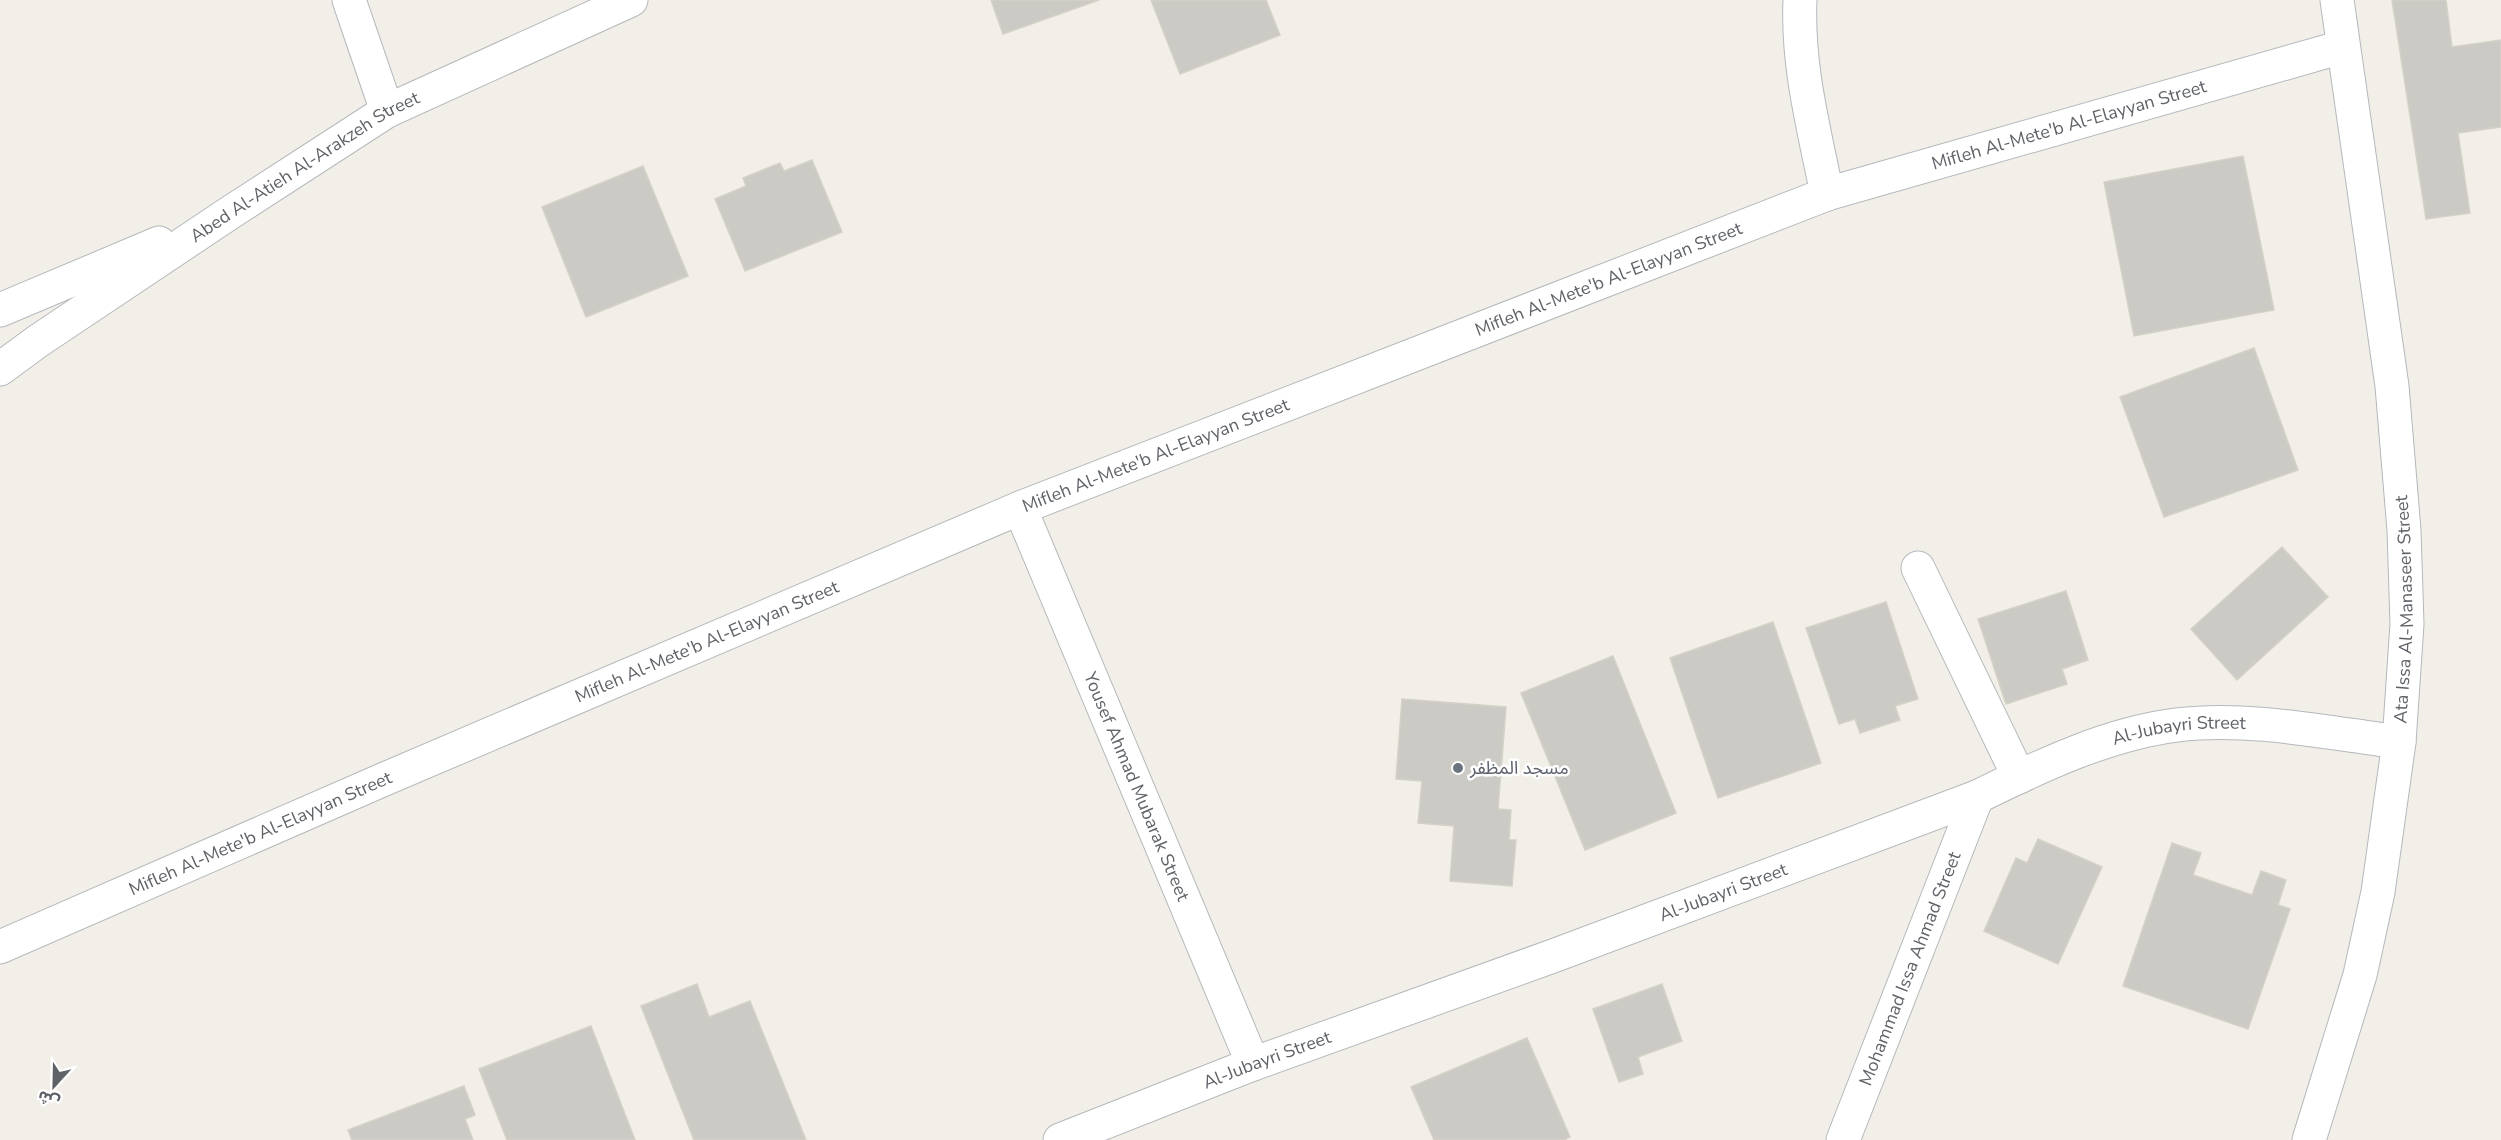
<svg xmlns="http://www.w3.org/2000/svg" width="2501" height="1140" viewBox="0 0 2501 1140" font-family="'Nunito Sans','Noto Sans Arabic',sans-serif">
  <rect width="100%" height="100%" fill="#f1efe8"/>
  <g fill="#cccac5" stroke="#d6d1c6" stroke-width="1.5">
    <polygon points="991,0 1099,0 1003,34"/>
    <polygon points="1151,0 1266,0 1280,35 1180,74"/>
    <polygon points="2392,0 2446,0 2452,47 2501,40 2501,127 2458,133 2470,213 2426,219"/>
    <polygon points="2243,156 2274,310 2134,336 2104,182"/>
    <polygon points="812,160 842,232 745,271 715,199 746,186 743,178 780,163 784,171"/>
    <polygon points="643,166 688,276 586,317 542,207"/>
    <polygon points="2254,348 2298,470 2164,517 2120,397"/>
    <polygon points="2282,547 2328,597 2237,680 2191,629"/>
    <polygon points="2066,591 2088,660 2062,669 2067,684 2006,704 1978,619"/>
    <polygon points="1886,602 1918,699 1895,706 1900,720 1860,733 1855,719 1839,724 1806,628"/>
    <polygon points="1773,622 1821,763 1718,798 1670,658"/>
    <polygon points="1613,656 1676,813 1585,850 1521,693"/>
    <polygon points="1402,699 1506,707 1498,809 1511,810 1509,840 1516,840 1512,886 1450,881 1454,826 1418,823 1422,781 1396,779"/>
    <polygon points="2038,839 2102,867 2058,964 1984,931 2016,858 2027,863"/>
    <polygon points="2172,843 2201,853 2193,875 2252,895 2261,871 2286,880 2278,905 2290,909 2248,1029 2123,986"/>
    <polygon points="697,984 709,1017 750,1001 806,1140 694,1140 641,1006"/>
    <polygon points="1662,984 1682,1041 1638,1057 1643,1074 1619,1082 1593,1009"/>
    <polygon points="591,1026 635,1140 507,1140 479,1069"/>
    <polygon points="1527,1038 1570,1137 1564,1140 1434,1140 1411,1087"/>
    <polygon points="464,1086 475,1115 465,1119 473,1140 352,1140 348,1130"/>
  </g>
  <g fill="none" stroke-linecap="round" stroke-linejoin="round">
    <g stroke="#b5b8bc" stroke-width="35">
      <g id="minor">
        <polyline points="349,0 387,111"/>
        <path d="M1800,0C1797,66 1814,129 1827,194"/>
        <polyline points="0,310 159,243"/>
        <path id="s1" d="M0,369L38,341L231,212L387,111L631,0"/>
        <path id="s2" d="M1020,508L1253,1064"/>
        <polyline points="1918,568 2019,777"/>
        <path id="s3" d="M0,947L387,778L1020,508L1827,194L2342,47"/>
        <path id="s4" d="M1060,1140L1253,1064L1553,956L1977,797C2038,767 2109,733 2177,725C2249,716 2328,733 2399,742"/>
        <path id="s5" d="M1843,1140L1977,797"/>
        <path id="s6" d="M2309,1140L2360,975L2378,892L2399,742L2407,624L2404,530L2392,386L2337,0"/>
      </g>
    </g>
    <use href="#minor" stroke="#fff" stroke-width="33"/>
  </g>
  <circle fill="#6b7280" stroke="#fff" stroke-width="2" cx="1458" cy="768" r="6"/>
  <g text-anchor="middle" dominant-baseline="central" stroke-width="5" stroke-linejoin="round" paint-order="stroke">
    <g font-size="18" fill="#5f6368" stroke="#fff">
      <text stroke="none"><textPath href="#s3" startOffset="2228">Mifleh Al-Mete'b Al-Elayyan Street</textPath></text>
      <text stroke="none"><textPath href="#s1" startOffset="366">Abed Al-Atieh Al-Arakzeh Street</textPath></text>
      <text stroke="none"><textPath href="#s3" startOffset="1742">Mifleh Al-Mete'b Al-Elayyan Street</textPath></text>
      <text stroke="none"><textPath href="#s3" startOffset="1256">Mifleh Al-Mete'b Al-Elayyan Street</textPath></text>
      <text stroke="none"><textPath href="#s6" startOffset="542">Ata Issa Al-Manaseer Street</textPath></text>
      <text stroke="none"><textPath href="#s3" startOffset="770">Mifleh Al-Mete'b Al-Elayyan Street</textPath></text>
      <text stroke="none"><textPath href="#s4" startOffset="1194">Al-Jubayri Street</textPath></text>
      <text stroke="none"><textPath href="#s2" startOffset="302">Yousef Ahmad Mubarak Street</textPath></text>
      <text stroke="none"><textPath href="#s3" startOffset="284">Mifleh Al-Mete'b Al-Elayyan Street</textPath></text>
      <text stroke="none"><textPath href="#s4" startOffset="708">Al-Jubayri Street</textPath></text>
      <text stroke="none"><textPath href="#s5" startOffset="184">Mohammad Issa Ahmad Street</textPath></text>
      <text stroke="none"><textPath href="#s4" startOffset="222">Al-Jubayri Street</textPath></text>
    </g>
    <g font-size="18" fill="#5b616d" stroke="#fff" text-anchor="start">
      <text x="1470" y="768">مسجد المظفر</text>
    </g>
  </g>
  <g transform="translate(54 1086) rotate(202)" stroke="#ffffff" stroke-width="4.5" paint-order="stroke">
  <path d="M0-4.5L10 22L0 15L-10 22Z" fill="#5f6368"/>
  <text y="-9" font-size="16" font-weight="bold" text-anchor="middle" fill="#5f6368">ش</text>
  </g>
</svg>
